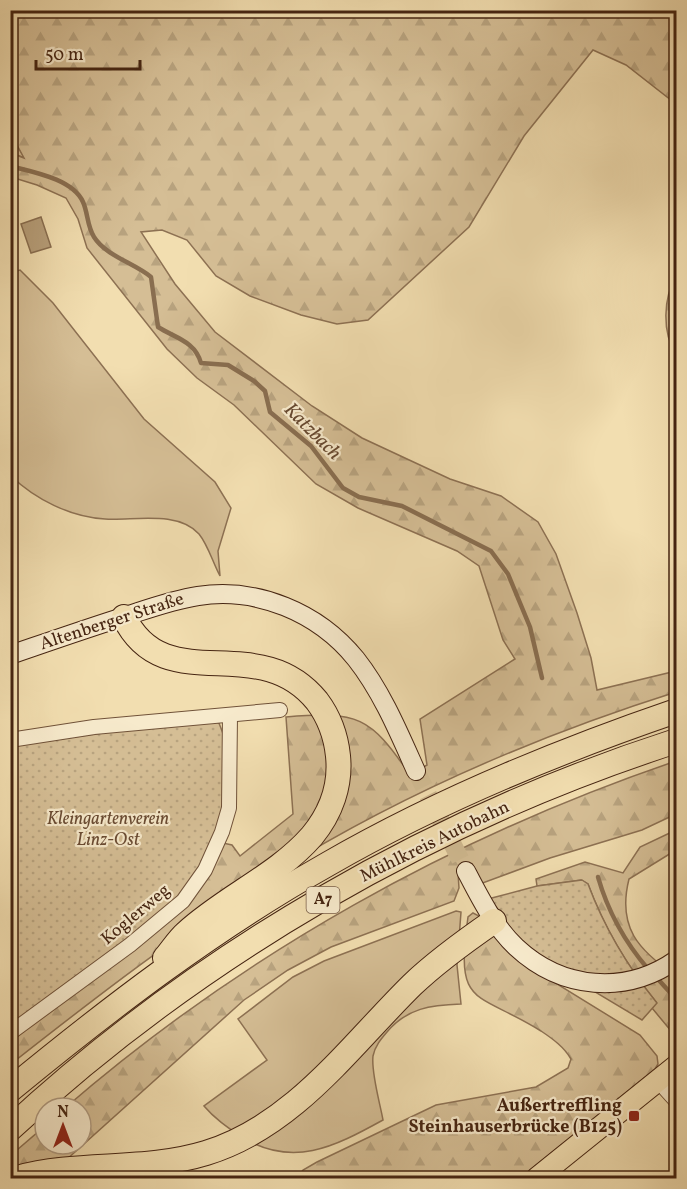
<svg xmlns="http://www.w3.org/2000/svg" width="687" height="1189" viewBox="0 0 687 1189" font-family="Vollkorn,serif">
  <defs>
    <pattern id="forest-firs" width="22" height="20" patternUnits="userSpaceOnUse" patternTransform="scale(1.5)"><rect width="22" height="20" fill="#d5be95"/><path d="M5 1l3.5 6h-7zM16 11l3.5 6h-7z" fill="#b8a37f"/></pattern>
    <pattern id="garden-dots" width="8" height="8" patternUnits="userSpaceOnUse" patternTransform="scale(1.5)"><rect width="8" height="8" fill="#d5be95"/><path d="M2 2h.1M6 6h.1" fill="none" stroke="#b8a37f" stroke-width="1.8" stroke-linecap="round"/></pattern>
  </defs>
  <rect width="100%" height="100%" fill="#f2deb0"/>
  <filter id="stains"><feTurbulence type="fractalNoise" baseFrequency=".00333" numOctaves="4"/><feColorMatrix values="0 0 0 0 .2 0 0 0 0 .09 0 0 0 0 .02 0 0 0 .5 -.17"/></filter>
  <radialGradient id="worn" r=".72"><stop offset=".6" stop-color="#630" stop-opacity="0"/><stop offset="1" stop-color="#630" stop-opacity=".3"/></radialGradient>
  <g fill="#d5be95" stroke="#8d7153" stroke-width="1.5">
    <polygon points="10,134 25,158 11,153"/>
    <path d="M20,270L53,303L144,419L215,482L231,508L218,551L220,576C213,563 208,545 199,534C177,510 133,521 105,519C70,517 35,499 11,476L10,273Z"/>
    <path d="M456,911L461,912L457,965L461,1004C431,1005 407,1008 387,1032C381,1039 375,1046 373,1056C371,1073 380,1103 383,1120C334,1147 292,1169 240,1136C227,1127 214,1118 204,1106L267,1060L238,1019L293,977L324,961Z"/>
  </g>
  <g fill="url(#forest-firs)" stroke="#8d7153" stroke-width="1.5">
    <path d="M11,11H676V104L626,65L593,50L524,136L469,227L368,320L337,324L301,315L250,296L216,276L187,240L162,230L141,232L175,284L215,332L312,406L362,438L450,479L501,496L538,522L556,554L577,613L591,658L597,690L676,671V692C537,736 400,795 276,872C183,930 96,997 11,1064L10,1037L223,843L232,845L240,856L293,814L286,717C358,711 370,716 410,775L427,765L420,719L515,659L503,640L479,566L457,551L358,508L316,484L234,405L197,378L167,349L87,248L78,219L66,198L37,185L11,177V153L24,158L11,134Z"/>
    <path d="M676,277V354C662,333 663,298 676,277Z"/>
    <path d="M676,761V814L642,830L550,858L480,884L458,873L459,888L454,901L331,947L288,970L244,1000L46,1178H11L10,1156L45,1126V1144H81V1108H65C244,953 453,837 676,761Z"/>
    <path d="M676,830V850L629,879C617,927 638,950 676,976V1037L652,1008L656,1002C627,966 604,927 588,884L581,880L537,886L536,879L585,862L623,873L640,847Z"/>
    <path d="M473,913L481,917L518,960L640,1035L657,1056L658,1064L655,1069L520,1178H297L303,1170L317,1162L436,1105L536,1087L568,1068L571,1059C564,1047 553,1039 541,1031C475,990 455,1009 468,917Z"/>
  </g>
  <g fill="url(#garden-dots)" stroke="#8d7153" stroke-width="1.5">
    <polygon points="213,721 219,723 225,739 223,815 201,866 179,896 131,939 11,1025 11,746 123,730"/>
    <path d="M582,880L588,884C604,927 627,966 657,1003L642,1020L565,974L519,939L488,899L537,886Z"/>
  </g>
  <polygon fill="#b79f7a" stroke="#896e50" stroke-width="1.5" points="41,217 51,247 31,253 21,224"/>
  <g fill="none" stroke-linecap="round" stroke-linejoin="round">
    <g stroke="#896e50" stroke-width="4.5">
      <path d="M10,166C33,172 73,179 83,202C88,213 87,226 94,237C106,256 134,263 151,277L158,327C175,338 195,341 201,363L228,365L254,381L265,391L270,412L311,446L343,488L359,497L402,506L491,551L508,574L530,627L542,678"/>
      <path d="M598,877C608,912 624,941 648,969"/>
      <polyline points="656,977 676,999"/>
    </g>
    <polyline stroke="#cfb990" stroke-width="18" stroke-dasharray="18 9" stroke-linecap="butt" points="416,771 466,871"/>
    <g stroke="#705239" stroke-width="16">
      <g id="street">
        <polyline points="10,740 94,727 280,710"/>
        <polyline points="10,1033 130,945 183,901 205,870 222,832 229,808 230,715"/>
        <polyline points="658,1081 676,1101"/>
      </g>
    </g>
    <g stroke="#452411" stroke-width="20">
      <g id="secondary">
        <path d="M10,655C48,642 85,629 123,617C148,609 172,600 198,596C257,587 318,612 356,659C382,692 399,733 416,771"/>
        <path d="M466,871C480,898 494,926 516,947C562,990 626,995 676,960"/>
      </g>
    </g>
    <g stroke="#452411" stroke-width="23">
      <polyline id="primary" points="537,1178 676,1066"/>
    </g>
    <g stroke="#452411" stroke-width="26">
      <g id="highway">
        <path d="M124,617C165,701 258,628 317,701C329,717 336,736 338,756C341,785 331,813 312,836C277,876 225,897 186,933C178,940 172,950 165,958"/>
        <path d="M10,1090C111,1007 214,928 328,864C439,800 556,752 676,711"/>
        <path d="M10,1129C199,954 431,820 676,741"/>
        <path d="M17,1178C79,1161 144,1172 206,1153C294,1126 349,1047 412,985C437,961 465,941 494,921"/>
      </g>
    </g>
    <use href="#street" stroke="#f7eacc" stroke-width="14"/>
    <use href="#secondary" stroke="#f7eacc" stroke-width="18"/>
    <use href="#primary" stroke="#f2deb0" stroke-width="21"/>
    <use href="#highway" stroke="#f2deb0" stroke-width="24"/>
  </g>
  <rect fill="#8f2418" stroke="#f7eacc" stroke-width="2" x="628" y="1110" width="12" height="12" rx="3"/>
  <g text-anchor="middle" dominant-baseline="central" stroke-width="4.5" stroke-linejoin="round" paint-order="stroke">
    <rect fill="#f7eacc" stroke="#7a5f49" stroke-width="1.5" x="306.5" y="887" width="33" height="26" rx="4.5"/>
    <g font-size="16" font-weight="bold" fill="#452411">
      <text x="323" y="900">A7</text>
    </g>
    <g font-size="18" fill="#452411" stroke="#f7eacc">
      <text transform="translate(112 622) rotate(-18)">Altenberger Straße</text>
      <text transform="translate(435 842) rotate(-26)">Mühlkreis Autobahn</text>
      <text transform="translate(136 915) rotate(-40)">Koglerweg</text>
    </g>
    <g font-size="18" font-style="italic" fill="#694a32" stroke="#f7eacc">
      <text x="108" y="819">Kleingartenverein<tspan x="108" dy="21">Linz-Ost</tspan></text>
    </g>
    <g font-size="18" font-weight="bold" fill="#452411" stroke="#f7eacc" text-anchor="end">
      <text x="622" y="1106">Außertreffling<tspan x="622" dy="21">Steinhauserbrücke (B125)</tspan></text>
    </g>
    <g font-size="20" font-style="italic" fill="#674930" stroke="#f7eacc">
      <text transform="translate(312 432) rotate(45)">Katzbach</text>
    </g>
  </g>
  <rect width="687" height="1189" fill="none" stroke="#f2deb0" stroke-width="36"/>
  <rect x="12" y="12" width="663" height="1165" fill="none" stroke="#452411" stroke-width="3"/>
  <rect x="18" y="18" width="651" height="1153" fill="none" stroke="#452411" stroke-width="1.5"/>
  <g transform="translate(63 1126)"><circle r="28" fill="#f7eacc" stroke="#b09b81" stroke-width="1.5"/>
  <path d="M0-4.5L10 22L0 15L-10 22Z" fill="#8f2418"/>
  <text y="-9" font-size="16" font-weight="bold" text-anchor="middle" fill="#452411">N</text>
  </g>
  <path d="M36 60v9h104v-9" fill="none" stroke="#452411" stroke-width="3"/>
  <text x="45" y="60" font-size="18" fill="#452411" stroke="#f7eacc" stroke-width="4.5" paint-order="stroke">50 m</text>
  <rect width="100%" height="100%" filter="url(#stains)"/>
  <rect width="100%" height="100%" fill="url(#worn)"/>
</svg>
